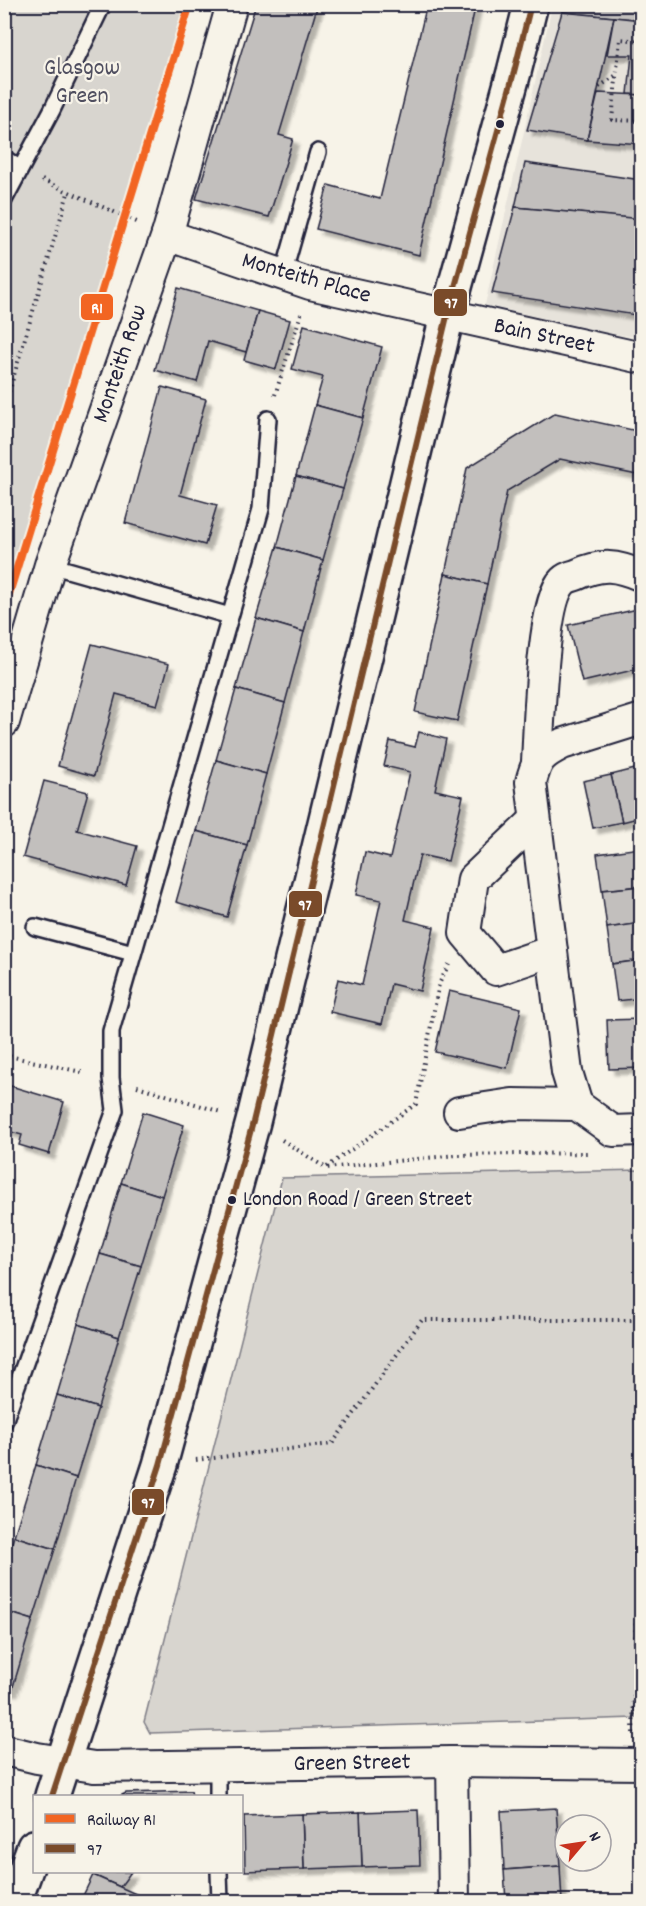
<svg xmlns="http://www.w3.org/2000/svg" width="646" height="1906" viewBox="0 0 646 1906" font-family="Dekko,sans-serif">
  <defs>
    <filter id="shadow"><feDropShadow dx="5.5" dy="5.5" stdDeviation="1.5" flood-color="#0004"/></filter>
  </defs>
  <rect width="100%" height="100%" fill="#f7f3e8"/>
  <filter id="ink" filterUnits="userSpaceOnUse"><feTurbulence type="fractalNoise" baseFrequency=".0167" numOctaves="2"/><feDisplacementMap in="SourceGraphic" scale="12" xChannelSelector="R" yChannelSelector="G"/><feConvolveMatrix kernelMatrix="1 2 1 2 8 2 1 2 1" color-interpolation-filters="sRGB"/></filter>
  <g filter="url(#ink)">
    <polygon fill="#e7e3db" points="551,11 641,19 641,338 608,333 485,305"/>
    <g fill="#d8d5cf" stroke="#7d7c85" stroke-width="1.5">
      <polygon points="5,5 185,5 122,232 49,464 5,615"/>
      <polygon points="641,1170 642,1631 635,1632 635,1718 150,1733 144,1722 282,1178"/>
    </g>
    <g fill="#c2bfbd" stroke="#22223b" stroke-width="1.5" filter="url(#shadow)">
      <polygon points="256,4 318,4 279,135 293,139 269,217 196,199"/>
      <polygon points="427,4 476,4 419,255 316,229 328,185 380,199"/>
      <polygon points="564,4 642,4 642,20 562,12"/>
      <polygon points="562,12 614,17 587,140 527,130"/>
      <polygon points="614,17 642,20 642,95 628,94 632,55 607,55"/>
      <polygon points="598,93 642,95 642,144 587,140"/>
      <polygon points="525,163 641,180 638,219 515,207"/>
      <polygon points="515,207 642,219 642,316 492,293"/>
      <polygon points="178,288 258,311 246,352 208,341 197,382 155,370"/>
      <polygon points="258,311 290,320 276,369 244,360"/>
      <polygon points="304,325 382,347 363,418 315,405 323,377 292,369"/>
      <polygon points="162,387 206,399 180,495 217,505 205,545 125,523"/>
      <polygon points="315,405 363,418 343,489 296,476"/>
      <polygon points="555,413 642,432 642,476 560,459 507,491 487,584 445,574 467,468"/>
      <polygon points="296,476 343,489 323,560 277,547"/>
      <polygon points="277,547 323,560 304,632 256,618"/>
      <polygon points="445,574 487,584 457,721 415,712"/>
      <polygon points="642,608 642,668 582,682 568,625"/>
      <polygon points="256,618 304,632 285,703 236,689"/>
      <polygon points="92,644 169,664 157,705 116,694 94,776 58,766"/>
      <polygon points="236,689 285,703 266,774 216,760"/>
      <polygon points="419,732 446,739 435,790 463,796 448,861 420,855 405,920 434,927 420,991 391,984 382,1024 330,1012 338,979 362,985 381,900 356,895 365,852 390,858 410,772 384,766 390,741 415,747"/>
      <polygon points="216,760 266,774 247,845 196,831"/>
      <polygon points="639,768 642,781 642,817 622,822 611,775"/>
      <polygon points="611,775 622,822 593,828 583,781"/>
      <polygon points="44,781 88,792 77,830 137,846 126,885 23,857"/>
      <polygon points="196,831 247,845 227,917 176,902"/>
      <polygon points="640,848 642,886 602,890 597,854"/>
      <polygon points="642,886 642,923 607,928 602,890"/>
      <polygon points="642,923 642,960 612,964 607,928"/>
      <polygon points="642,960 642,998 617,1001 612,964"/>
      <polygon points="449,991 521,1008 507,1068 435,1052"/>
      <polygon points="642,1019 642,1068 609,1069 607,1020"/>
      <polygon points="4,1084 64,1102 49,1154 19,1145 22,1135 4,1130"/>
      <polygon points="143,1112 184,1125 162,1196 121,1183"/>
      <polygon points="121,1183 162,1196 141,1266 100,1254"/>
      <polygon points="100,1254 141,1266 119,1337 78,1324"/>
      <polygon points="78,1324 119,1337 98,1408 57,1395"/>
      <polygon points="57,1395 98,1408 76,1478 36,1465"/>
      <polygon points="36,1465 76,1478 55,1549 14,1536"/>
      <polygon points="14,1536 55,1549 33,1620 4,1611 4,1568"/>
      <polygon points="4,1611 33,1620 12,1690 4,1688"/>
      <polygon points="191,1791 192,1796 120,1796 126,1793"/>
      <polygon points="556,1808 560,1866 504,1870 501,1811"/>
      <polygon points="418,1810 420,1865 362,1867 360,1812"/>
      <polygon points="360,1812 362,1867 304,1869 302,1814"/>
      <polygon points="302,1814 304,1869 245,1871 244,1816"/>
      <polygon points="560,1866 562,1902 506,1902 504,1870"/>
      <polygon points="94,1872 131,1872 120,1887 93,1875"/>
      <polygon points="93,1875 120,1887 154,1902 80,1902"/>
    </g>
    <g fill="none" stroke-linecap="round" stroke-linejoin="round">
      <g stroke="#22223b" stroke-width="20">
        <g id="lane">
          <polyline points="4,158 20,169"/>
          <polyline points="4,200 52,110 103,4"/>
          <polyline points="283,275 318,152"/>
          <polyline points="50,565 230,616"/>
          <polyline points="35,927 133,953"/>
          <polyline points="4,1422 115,1110 111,1078 111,1031 261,509 268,419"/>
          <polyline points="218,1766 218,1796"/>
          <polyline points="219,1872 220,1902"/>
        </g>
      </g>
      <g stroke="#22223b" stroke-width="34">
        <g id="street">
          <polyline points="167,235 310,284 642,358"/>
          <polyline points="4,722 50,565 167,235 232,4"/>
          <path d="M537,762C539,727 542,601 563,581C566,578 572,576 576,575C602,563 616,565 642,576"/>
          <polyline points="535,820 473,879 465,933 496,970 552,951"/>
          <path d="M577,1105L567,1072L531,782C537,759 540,755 562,744L642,719"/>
          <polyline points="459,1112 512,1104 577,1105 613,1131 642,1130"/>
          <polyline points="4,1750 37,1758 94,1767 452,1762 642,1764"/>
          <polyline points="452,1762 454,1902"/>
        </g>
      </g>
      <g stroke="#22223b" stroke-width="38">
        <g id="primary">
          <polyline points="52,1796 160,1465 253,1122 447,316 514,72 531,4"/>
          <polyline points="14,1902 34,1847"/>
        </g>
      </g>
      <g stroke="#22223b" stroke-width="4" stroke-dasharray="1.5 4.5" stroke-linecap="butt">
        <polyline points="642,41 620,39 612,120 642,121"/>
        <polyline points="599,87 615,76"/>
        <polyline points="42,180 139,223"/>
        <polyline points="275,395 301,314"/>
        <polyline points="4,409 68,193"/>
        <polyline points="4,1055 86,1073"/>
        <polyline points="137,1086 221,1112"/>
        <polyline points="282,1140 326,1168 457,1155 587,1153"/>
        <polyline points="327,1167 416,1104 439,984 449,964"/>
        <polyline points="196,1460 332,1444 422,1320 642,1320"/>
        <polyline points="633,1733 642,1390"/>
      </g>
      <use href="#lane" stroke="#f7f3e8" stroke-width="15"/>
      <use href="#street" stroke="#f7f3e8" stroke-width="30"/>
      <use href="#primary" stroke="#f7f3e8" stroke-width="33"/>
      <g stroke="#f7f3e8" stroke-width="10">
        <polyline id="bus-1" points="52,1796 160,1465 253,1122 447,316 514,72 531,4"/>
      </g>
      <use href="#bus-1" stroke="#7a4b2a" stroke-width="6"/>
      <g stroke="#f7f3e8" stroke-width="12">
        <polyline id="rail-1" points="4,610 190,4"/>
      </g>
      <use href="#rail-1" stroke="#f26522" stroke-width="8"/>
    </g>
  </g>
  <g fill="#22223b" stroke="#f7f3e8" stroke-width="2">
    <circle cx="500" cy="124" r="5"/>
    <circle cx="232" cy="1200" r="5"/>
  </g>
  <g text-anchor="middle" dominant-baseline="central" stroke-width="4.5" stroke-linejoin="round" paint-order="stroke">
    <g font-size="22" fill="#22223b" stroke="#f7f3e8" text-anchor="start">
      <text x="243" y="1200">London Road / Green Street</text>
    </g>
    <g font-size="24" fill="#504f60" stroke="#f7f3e8">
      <text x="82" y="69">Glasgow<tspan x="82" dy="28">Green</tspan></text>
    </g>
    <g font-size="24" fill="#22223b" stroke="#f7f3e8">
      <text transform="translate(306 279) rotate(16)">Monteith Place</text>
      <text transform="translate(544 337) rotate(12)">Bain Street</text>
      <text transform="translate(121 364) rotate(-71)">Monteith Row</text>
      <text transform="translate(352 1764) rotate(-1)">Green Street</text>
    </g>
  </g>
  <g stroke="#f7f3e8" stroke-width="2">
    <rect x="433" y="288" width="35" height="29" rx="6" fill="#7a4b2a"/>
    <rect x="80" y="293" width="34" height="28" rx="6" fill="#f26522"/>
    <rect x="288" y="890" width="35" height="28" rx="6" fill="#7a4b2a"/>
    <rect x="131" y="1488" width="34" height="28" rx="6" fill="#7a4b2a"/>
  </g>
  <g font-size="16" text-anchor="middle" font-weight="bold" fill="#fff">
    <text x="451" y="308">97</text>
    <text x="97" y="313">R1</text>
    <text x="305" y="910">97</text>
    <text x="148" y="1508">97</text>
  </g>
  <rect width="646" height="1906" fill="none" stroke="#f7f3e8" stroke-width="24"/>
  <rect x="12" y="12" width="622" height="1882" fill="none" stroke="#22223b" stroke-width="2" filter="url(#ink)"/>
  <rect x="33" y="1795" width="210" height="78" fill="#f7f3e8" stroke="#a29fa3" stroke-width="1.5"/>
  <rect x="45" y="1814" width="30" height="9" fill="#f26522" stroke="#a29fa3" stroke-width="1.5"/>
  <text x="87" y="1825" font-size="18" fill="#22223b">Railway R1</text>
  <rect x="45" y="1844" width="30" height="9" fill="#7a4b2a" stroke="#a29fa3" stroke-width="1.5"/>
  <text x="87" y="1855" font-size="18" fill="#22223b">97</text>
  <g transform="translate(583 1843) rotate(61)"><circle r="28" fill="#f7f3e8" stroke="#a29fa3" stroke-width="1.5"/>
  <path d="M0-4.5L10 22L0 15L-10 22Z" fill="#c8321e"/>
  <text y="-9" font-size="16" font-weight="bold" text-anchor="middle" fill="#22223b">N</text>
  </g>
</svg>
